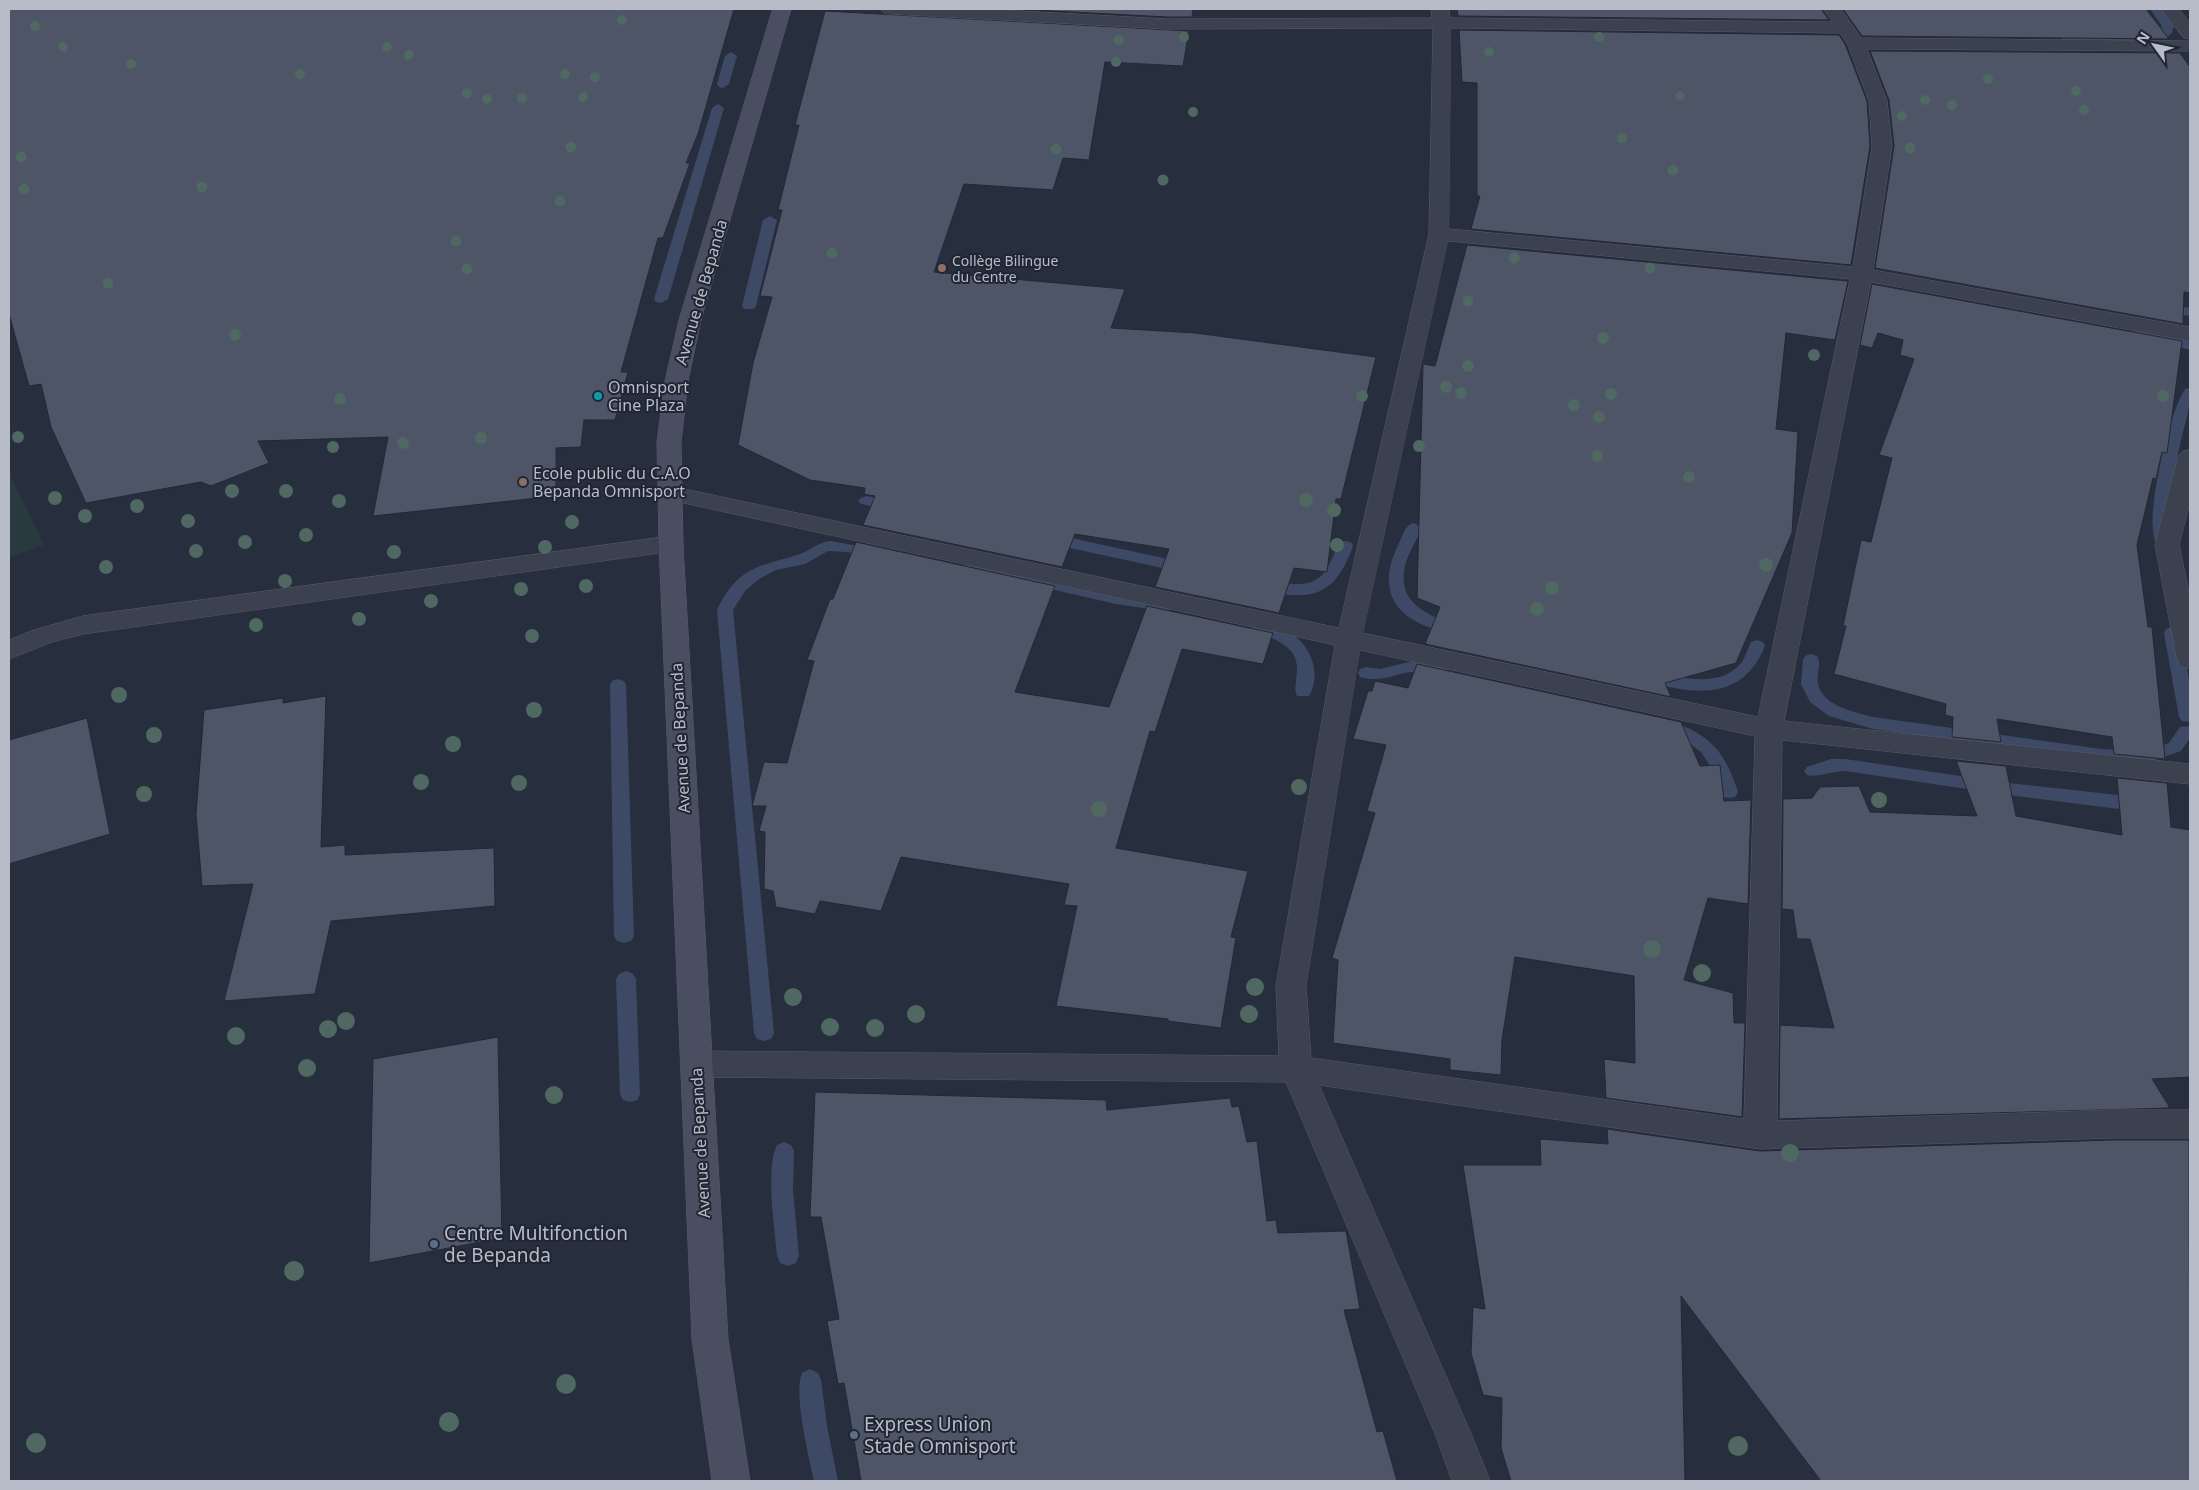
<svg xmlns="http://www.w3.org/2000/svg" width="2199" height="1490" viewBox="0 0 2199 1490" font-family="'Noto Sans',sans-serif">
  <rect width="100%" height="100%" fill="#272e3e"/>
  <polygon fill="#293a3f" points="9,473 44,545 9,557"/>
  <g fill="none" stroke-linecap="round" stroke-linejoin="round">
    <g fill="#3e4a65" fill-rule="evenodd">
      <polygon points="2150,9 2161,9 2174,26 2172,33 2166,38 2158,38 2156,36 2162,26"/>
      <polygon points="2066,36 2138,36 2144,39 2138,42 2062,41 2062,37"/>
      <polygon points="731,52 737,56 729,84 723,88 719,87 717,84 725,56"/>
      <polygon points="718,104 724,108 668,299 661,303 656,302 654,299 712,108"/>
      <polygon points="770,216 777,220 756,306 754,309 744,309 742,306 763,220"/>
      <polygon points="2160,304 2190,308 2190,316 2155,311 2153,308"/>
      <polygon points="2141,327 2190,341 2190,350 2136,334 2134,331"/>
      <path d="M2190,388C2191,408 2184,425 2180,445C2173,475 2169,506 2170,538L2168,542H2156C2143,521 2170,410 2185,389Z"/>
      <polygon points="866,496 900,503 903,506 895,511 861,504 858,501 861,498"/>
      <path d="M1414,523L1422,528C1416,542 1406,556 1404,571C1399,606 1433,618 1461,626L1463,630L1461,634C1451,637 1441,632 1431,628C1388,613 1379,583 1399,543C1403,535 1405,525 1414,523Z"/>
      <polygon points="1048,533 1186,563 1192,564 1194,568 1192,572 1186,573 1042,542 1040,538 1042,534"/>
      <path d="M830,541L876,549L882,550L884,554L882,558L876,559L847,552L828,551L805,564L776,570L759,579L745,591L733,610L774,1033L771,1039L764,1041L757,1039L754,1033L717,610C736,570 755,567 794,556C807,553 816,543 830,541Z"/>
      <path d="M1345,541L1351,542L1353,546C1335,598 1309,602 1259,589L1257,585L1259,581C1267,579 1275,582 1283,583C1317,588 1326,577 1337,546L1339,542Z"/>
      <path d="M971,564C1035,574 1098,591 1163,601L1169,602L1171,606L1169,610L1163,611L1116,604L1020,582L965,573L963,569L965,565Z"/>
      <path d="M1257,620C1267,622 1277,625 1286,630C1309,642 1323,672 1309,696H1297C1291,686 1304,667 1291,651C1280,638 1254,633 1249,625L1251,621Z"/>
      <polygon points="2172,627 2178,629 2180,633 2190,684 2190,722 2182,721 2179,717 2164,633 2166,629"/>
      <path d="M1757,640L1763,642L1765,646C1742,702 1696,694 1646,682L1640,680L1638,676L1640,672L1646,670C1675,677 1723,691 1743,660C1746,655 1748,648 1751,642Z"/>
      <path d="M1811,654L1817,656C1822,664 1816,674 1818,683C1821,706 1855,712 1873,717L2101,749L2145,751L2169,743L2180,727L2190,726V738L2181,751L2146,763L2101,761L1873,729L1829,716L1810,702L1801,684L1803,660L1805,656Z"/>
      <path d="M1417,660L1445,666L1447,670L1445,674C1435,677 1428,672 1418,672C1396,671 1386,684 1360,677L1358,673L1360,669L1366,667L1380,669Z"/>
      <polygon points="618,679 624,681 626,685 634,936 631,941 624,943 617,941 614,936 610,685 612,681"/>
      <path d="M1663,719C1707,732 1724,748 1738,792L1735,797L1729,798L1723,797L1711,767L1701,752L1683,739L1657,729L1654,725L1657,721Z"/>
      <path d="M1831,759H1845L2008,783L2127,796L2133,798L2136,803L2133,808L2127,810L2008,795L1845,771C1832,771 1817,778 1807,775L1804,771L1807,767Z"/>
      <polygon points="626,971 633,974 636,979 640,1094 637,1100 630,1102 623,1100 620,1094 616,979 619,974"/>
      <path d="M784,1142L791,1145L794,1151L793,1190L799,1256L796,1263L788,1266L780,1263L777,1256C775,1228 765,1169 777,1145Z"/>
      <path d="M810,1369L818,1373L821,1380L827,1426L838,1481H814C809,1457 793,1393 802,1373Z"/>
    </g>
  </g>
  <g fill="#4d5566" stroke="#222835">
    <polygon points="9,9 734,9 698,134 686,163 690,163 663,238 658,238 621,372 628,372 615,420 584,420 581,447 556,448 556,496 373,516 388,437 258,441 269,463 211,486 201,482 86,503 51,427 41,384 29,386 9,314"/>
    <polygon points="1014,9 1193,9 1192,17 1167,17"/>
    <polygon points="1457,9 1821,9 1829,20 1458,16"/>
    <polygon points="1843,9 2146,9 2169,39 1862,36"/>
    <polygon points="825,11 1189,31 1183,66 1105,62 1089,160 1063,158 1053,190 964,184 934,272 1125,289 1111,328 1195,333 1376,357 1341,499 1336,499 1327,572 1294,568 1279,613 1155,587 1169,549 1075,534 1062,567 863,525 875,496 864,494 865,488 810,480 738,445 753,363 772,297 760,296 782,210 778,210 799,125 795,125"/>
    <polygon points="1459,30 1839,35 1845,44 1867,101 1870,146 1851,265 1471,229 1480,196 1477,196 1477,83 1462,82"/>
    <polygon points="1870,51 2180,53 2190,67 2190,293 2184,292 2183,324 1875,268 1894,146 1889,100"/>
    <polygon points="1467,245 1848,281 1835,340 1786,333 1776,429 1798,432 1792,533 1736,663 1665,683 1671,697 1425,644 1440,607 1417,598 1423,364 1435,366"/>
    <polygon points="1872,284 2182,341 2167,453 2162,452 2156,479 2153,478 2137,545 2148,627 2152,627 2165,759 2114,754 2112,737 1997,719 2001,742 1952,737 1953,717 1945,715 1946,704 1834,674 1846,626 1843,626 1861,540 1871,542 1892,458 1879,455 1914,359 1900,355 1903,340 1878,333 1872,348 1860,345"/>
    <polygon points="856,542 1055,586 1015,692 1109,707 1147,606 1273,633 1263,664 1182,649 1155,732 1150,731 1116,848 1248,871 1231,937 1236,938 1221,1028 1168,1021 1168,1019 1056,1006 1077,906 1064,905 1069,884 901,857 881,911 820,901 815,914 776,907 773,891 764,889 765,832 759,831 766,806 752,806 764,762 787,763 814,661 807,660 830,599 833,599"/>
    <polygon points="1417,664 1681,722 1700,766 1720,765 1724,801 1751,800 1748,904 1708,898 1684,980 1733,993 1734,1023 1745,1023 1742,1117 1606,1098 1604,1059 1635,1063 1634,976 1515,957 1502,1040 1501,1075 1450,1070 1450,1059 1333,1043 1338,960 1332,958 1375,813 1367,811 1386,745 1353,739 1368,691 1372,691 1375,681 1408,688"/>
    <polygon points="326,696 321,847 345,845 345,855 494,848 495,906 331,921 315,994 224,1001 253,884 202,886 196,814 204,710 283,698 283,703"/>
    <polygon points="87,718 110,834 9,864 9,740"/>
    <polygon points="1956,761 2006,766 2016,816 2122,835 2117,778 2167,783 2171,827 2190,830 2190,1077 2152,1079 2170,1108 1779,1119 1780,1025 1834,1028 1810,939 1797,939 1793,910 1782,909 1783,799 1812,798 1820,787 1859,786 1870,812 1977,816"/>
    <polygon points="498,1037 502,1238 369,1263 373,1059"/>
    <polygon points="815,1092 1106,1100 1107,1110 1230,1098 1232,1107 1239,1106 1247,1142 1257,1141 1267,1221 1276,1220 1278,1233 1346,1231 1360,1309 1344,1310 1377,1432 1383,1431 1397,1481 861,1481 844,1383 838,1384 827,1321 839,1319 821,1217 810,1217"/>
    <polygon points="1607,1129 1760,1151 2112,1140 2189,1140 2190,1481 1821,1481 1681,1296 1685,1481 1511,1481 1501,1448 1502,1398 1483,1395 1471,1353 1473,1307 1485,1309 1463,1165 1541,1165 1540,1139 1608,1144"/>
  </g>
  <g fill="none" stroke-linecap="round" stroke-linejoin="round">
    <g stroke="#565c68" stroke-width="1">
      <polygon id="service" points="671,536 680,538 683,544 680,550 83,634 52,642 9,659 9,640 34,630 83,616"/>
    </g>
    <g stroke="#565c68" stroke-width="1">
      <g id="minor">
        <path d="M881,9H984L1167,19L1432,18L1431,9H1449L1450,18L1833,22L1823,9H1841L1861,38L2190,41V51L1867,49L1887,101L1892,146L1873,270L2190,327V341L1871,282L1784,721L2190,764V784L1782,740L1777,1121L2112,1110H2190V1138H2112L1760,1149L1319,1085L1472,1436L1490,1481H1452L1436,1436L1286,1082L696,1077L685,1073L680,1064L685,1055L696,1051L1279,1056L1276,986L1335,645L670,500L661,498L658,493L661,488L670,486L1339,628L1429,234L1433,28L1167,29L890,14L884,13ZM1451,28L1840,33L1847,43L1869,101L1872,146L1853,267L1449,229ZM1448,241L1850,279L1758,717L1363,633ZM1360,650L1755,736L1744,1119L1311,1058L1306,986Z"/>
        <polygon points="2161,9 2179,9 2190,23 2190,39 2184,38"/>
        <polygon points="2190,450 2190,502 2179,545 2190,597 2190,669 2181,666 2177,660 2155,545 2178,457 2182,452"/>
      </g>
    </g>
    <g stroke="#565c68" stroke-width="1">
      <polygon id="secondary" points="773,9 791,9 701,320 688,381 681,442 683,544 728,1339 750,1481 712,1481 692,1339 659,544 657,442 665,381 679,320"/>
    </g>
    <use href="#service" fill="#3b414e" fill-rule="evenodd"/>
    <use href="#minor" fill="#3b414e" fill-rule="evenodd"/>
    <use href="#secondary" fill="#494f60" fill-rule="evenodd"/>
  </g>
  <g fill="#4f6861">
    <circle cx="622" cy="20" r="5"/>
    <circle cx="35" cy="26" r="5"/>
    <circle cx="1184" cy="37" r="5"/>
    <circle cx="1599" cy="37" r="5"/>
    <circle cx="1119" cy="40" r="5"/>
    <circle cx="63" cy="47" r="5"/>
    <circle cx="387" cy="47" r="5"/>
    <circle cx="1489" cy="52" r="5"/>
    <circle cx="409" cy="55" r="5"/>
    <circle cx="1116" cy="62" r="5"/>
    <circle cx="131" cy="64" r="5"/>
    <circle cx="300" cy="74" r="5"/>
    <circle cx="565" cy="74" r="5"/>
    <circle cx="595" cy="77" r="5"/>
    <circle cx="1988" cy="79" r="5"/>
    <circle cx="2076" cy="91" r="5"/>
    <circle cx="467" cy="93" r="5"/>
    <circle cx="1680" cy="96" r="5"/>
    <circle cx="583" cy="97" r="5"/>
    <circle cx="522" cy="98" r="5"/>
    <circle cx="487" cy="99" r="5"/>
    <circle cx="1925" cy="100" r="5"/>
    <circle cx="1952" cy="105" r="5"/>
    <circle cx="2084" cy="110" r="5"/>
    <circle cx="1193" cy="112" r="5"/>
    <circle cx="1902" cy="116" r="5"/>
    <circle cx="1622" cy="138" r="5"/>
    <circle cx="571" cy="147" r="5.5"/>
    <circle cx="1910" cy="148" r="5.5"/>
    <circle cx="1056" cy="149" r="5.5"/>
    <circle cx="21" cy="157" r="5.5"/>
    <circle cx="1673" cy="170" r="5.5"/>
    <circle cx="1163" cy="180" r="5.5"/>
    <circle cx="202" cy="187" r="5.5"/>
    <circle cx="24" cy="189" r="5.5"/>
    <circle cx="560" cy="201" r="5.5"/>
    <circle cx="456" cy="241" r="5.5"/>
    <circle cx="832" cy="253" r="5.5"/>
    <circle cx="1514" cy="258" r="5.5"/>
    <circle cx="1650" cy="268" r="5.5"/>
    <circle cx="467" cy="269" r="5.5"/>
    <circle cx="108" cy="283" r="5.5"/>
    <circle cx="1468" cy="301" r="5.5"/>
    <circle cx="235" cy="335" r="6"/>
    <circle cx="1603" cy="338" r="6"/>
    <circle cx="1814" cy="355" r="6"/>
    <circle cx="1468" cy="366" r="6"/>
    <circle cx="1446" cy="387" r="6"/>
    <circle cx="1461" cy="393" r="6"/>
    <circle cx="1611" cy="394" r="6"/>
    <circle cx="1362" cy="396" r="6"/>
    <circle cx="2163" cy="396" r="6"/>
    <circle cx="340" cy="399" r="6"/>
    <circle cx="1574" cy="405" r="6"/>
    <circle cx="1599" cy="417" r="6"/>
    <circle cx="18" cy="437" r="6"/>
    <circle cx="481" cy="438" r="6"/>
    <circle cx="403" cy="443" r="6"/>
    <circle cx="1419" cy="446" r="6"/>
    <circle cx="333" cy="447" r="6"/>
    <circle cx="1597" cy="456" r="6"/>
    <circle cx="1689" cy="477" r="6"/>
    <circle cx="232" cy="491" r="7"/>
    <circle cx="286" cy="491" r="7"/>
    <circle cx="55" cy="498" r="7"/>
    <circle cx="1306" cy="500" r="7"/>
    <circle cx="339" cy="501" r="7"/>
    <circle cx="137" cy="506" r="7"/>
    <circle cx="1334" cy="510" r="7"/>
    <circle cx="85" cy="516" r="7"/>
    <circle cx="188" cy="521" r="7"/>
    <circle cx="572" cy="522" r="7"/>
    <circle cx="306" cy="535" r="7"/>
    <circle cx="245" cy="542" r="7"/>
    <circle cx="1337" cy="545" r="7"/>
    <circle cx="545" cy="547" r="7"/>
    <circle cx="196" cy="551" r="7"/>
    <circle cx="394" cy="552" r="7"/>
    <circle cx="1766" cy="565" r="7"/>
    <circle cx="106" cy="567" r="7"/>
    <circle cx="285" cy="581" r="7"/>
    <circle cx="586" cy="586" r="7"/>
    <circle cx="1552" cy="588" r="7"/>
    <circle cx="521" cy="589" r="7"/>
    <circle cx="431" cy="601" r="7"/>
    <circle cx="1537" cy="609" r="7"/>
    <circle cx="359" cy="619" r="7"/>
    <circle cx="256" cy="625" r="7"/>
    <circle cx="532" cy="636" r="7"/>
    <circle cx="119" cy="695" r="8"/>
    <circle cx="534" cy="710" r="8"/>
    <circle cx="154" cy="735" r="8"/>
    <circle cx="453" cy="744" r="8"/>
    <circle cx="421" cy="782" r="8"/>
    <circle cx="519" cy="783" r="8"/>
    <circle cx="1299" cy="787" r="8"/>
    <circle cx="144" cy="794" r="8"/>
    <circle cx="1879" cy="800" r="8"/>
    <circle cx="1099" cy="809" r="8"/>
    <circle cx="1652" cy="949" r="9"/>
    <circle cx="1702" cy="973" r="9"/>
    <circle cx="1255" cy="987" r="9"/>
    <circle cx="793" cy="997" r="9"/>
    <circle cx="916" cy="1014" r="9"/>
    <circle cx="1249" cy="1014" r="9"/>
    <circle cx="346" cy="1021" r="9"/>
    <circle cx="830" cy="1027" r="9"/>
    <circle cx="875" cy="1028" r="9"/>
    <circle cx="328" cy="1029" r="9"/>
    <circle cx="236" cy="1036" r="9"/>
    <circle cx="307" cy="1068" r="9"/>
    <circle cx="554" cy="1095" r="9"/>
    <circle cx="1790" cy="1153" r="9"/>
    <circle cx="294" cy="1271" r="10"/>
    <circle cx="566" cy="1384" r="10"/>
    <circle cx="449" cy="1422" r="10"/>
    <circle cx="36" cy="1443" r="10"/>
    <circle cx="1738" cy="1446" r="10"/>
  </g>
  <g fill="#8d6e63" stroke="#202633" stroke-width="2">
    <circle cx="942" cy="268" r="5"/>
    <circle cx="523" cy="482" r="5"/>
  </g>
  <circle fill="#0f9aa8" stroke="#202633" stroke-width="2" cx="598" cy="396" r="5"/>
  <g fill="#5c6f8a" stroke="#202633" stroke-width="2">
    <circle cx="434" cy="1244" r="5"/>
    <circle cx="854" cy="1435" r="5"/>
  </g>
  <g text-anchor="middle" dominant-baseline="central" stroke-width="4" stroke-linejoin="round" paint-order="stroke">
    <g font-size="14" fill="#b7bcc8" stroke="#202633" text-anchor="start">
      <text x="952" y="260">Collège Bilingue<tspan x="952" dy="16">du Centre</tspan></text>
    </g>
    <g font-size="16" fill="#b7bcc8" stroke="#202633">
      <text transform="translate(701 292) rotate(-74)">Avenue de Bepanda</text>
      <text transform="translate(680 738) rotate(-93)">Avenue de Bepanda</text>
      <text transform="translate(700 1143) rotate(-93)">Avenue de Bepanda</text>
    </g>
    <g font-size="16" fill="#b7bcc8" stroke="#202633" text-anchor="start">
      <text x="608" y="387">Omnisport<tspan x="608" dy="18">Cine Plaza</tspan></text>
      <text x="533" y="473">Ecole public du C.A.O<tspan x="533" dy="18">Bepanda Omnisport</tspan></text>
    </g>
    <g font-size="19" fill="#b7bcc8" stroke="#202633" text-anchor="start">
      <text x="444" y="1233">Centre Multifonction<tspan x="444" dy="22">de Bepanda</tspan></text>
      <text x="864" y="1424">Express Union<tspan x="864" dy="22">Stade Omnisport</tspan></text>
    </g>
  </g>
  <rect width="2199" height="1490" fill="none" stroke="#b7bcc8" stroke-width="20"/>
  <g transform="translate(2154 45) rotate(303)" stroke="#202633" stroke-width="4" paint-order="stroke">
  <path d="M0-4L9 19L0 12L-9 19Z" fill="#b7bcc8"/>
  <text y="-8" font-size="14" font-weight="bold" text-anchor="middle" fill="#b7bcc8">N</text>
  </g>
</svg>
